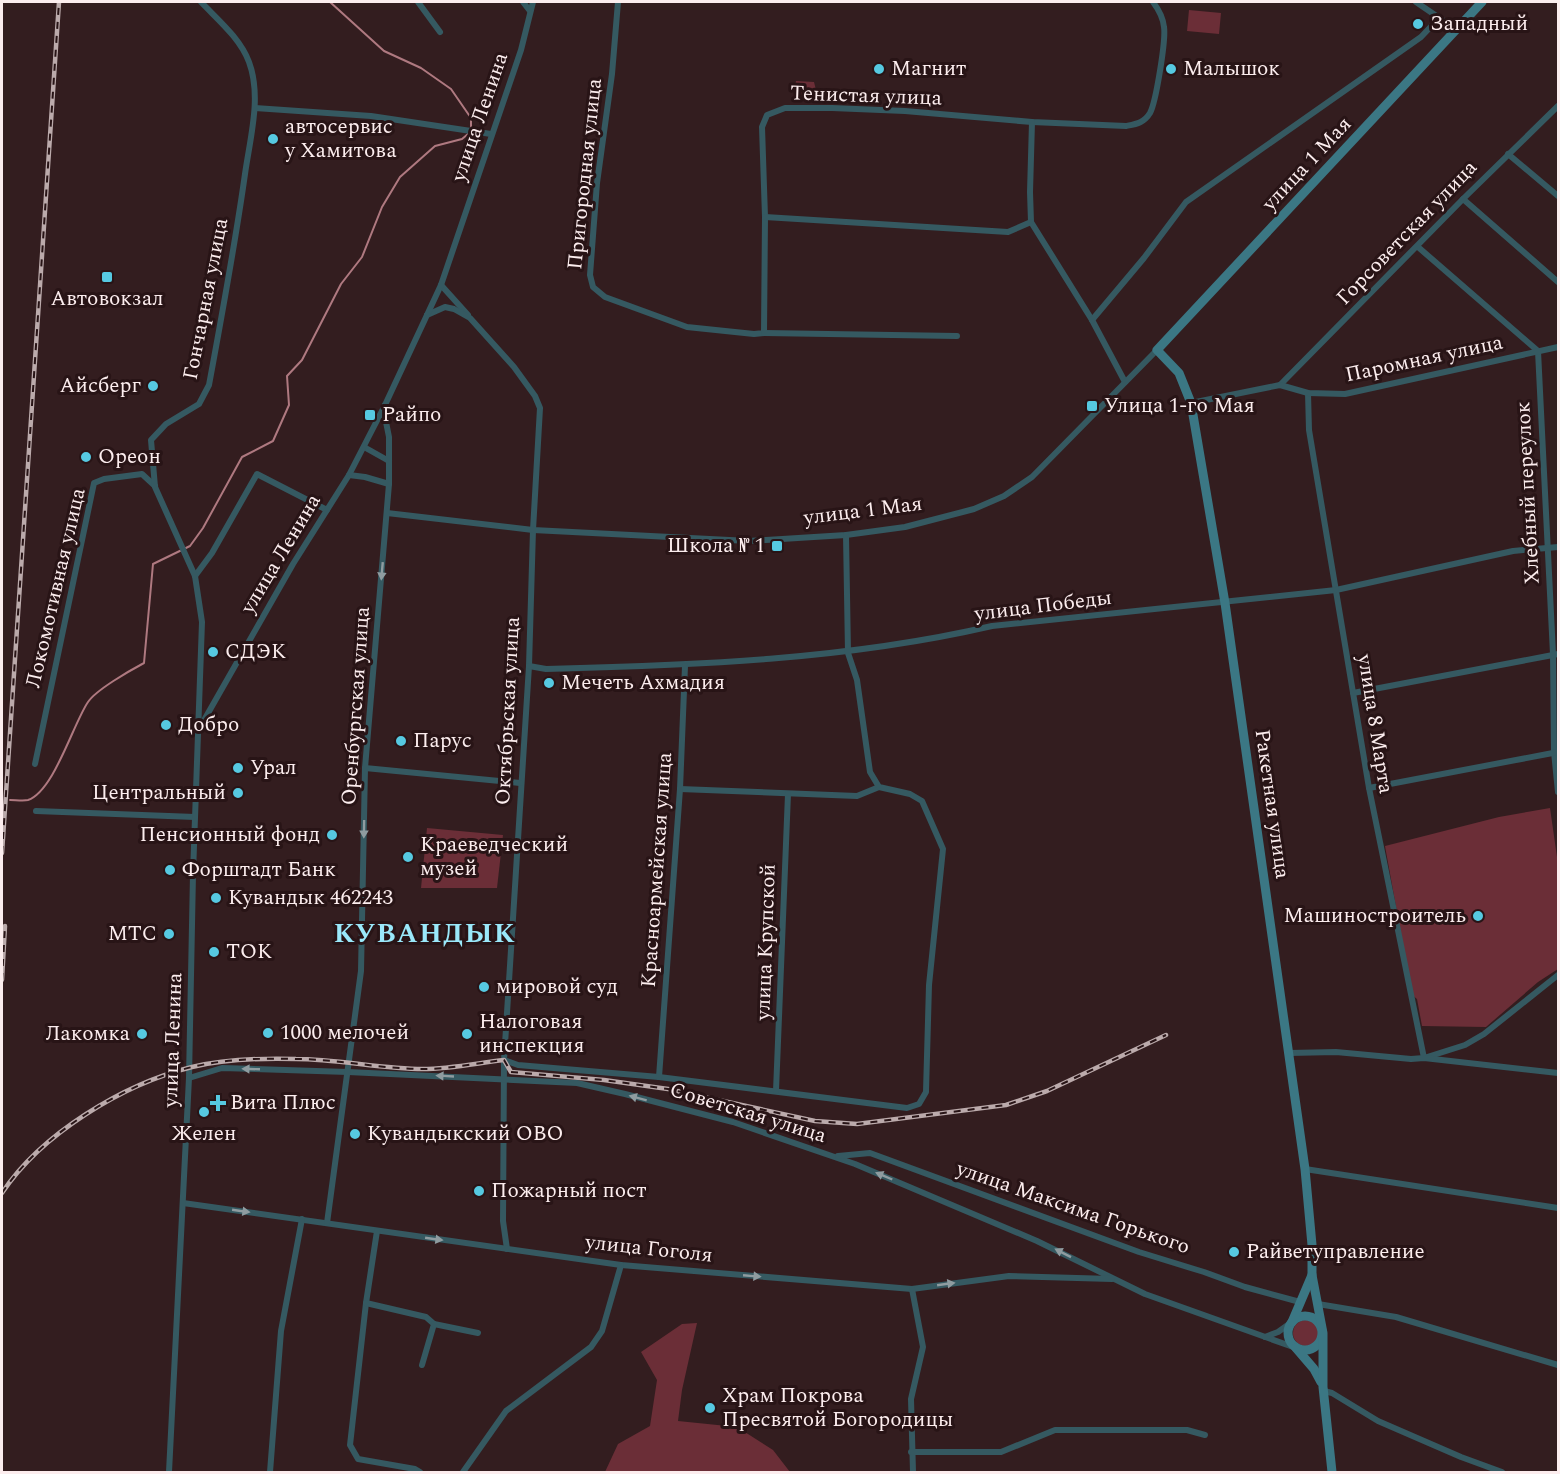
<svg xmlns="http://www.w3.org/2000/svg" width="1560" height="1474" viewBox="0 0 1560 1474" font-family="Spectral,serif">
  <rect width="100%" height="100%" fill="#331d1f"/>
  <g fill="#6b2e37">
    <polygon points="1189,10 1221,13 1219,34 1187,31"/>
    <polygon points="796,81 814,82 818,98 793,99"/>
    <polygon points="1550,808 1558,864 1558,969 1538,982 1486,1027 1422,1026 1417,999 1412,995 1385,846 1499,817"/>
    <polygon points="427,828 503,835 497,888 421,888"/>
    <circle cx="1306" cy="1333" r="13"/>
    <polygon points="697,1323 682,1390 678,1421 737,1427 773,1450 790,1472 605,1472 618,1444 650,1426 657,1380 641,1352 682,1324"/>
  </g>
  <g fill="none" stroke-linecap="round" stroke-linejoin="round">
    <g stroke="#af7980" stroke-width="2">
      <polyline points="330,2 384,51 421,68 451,89 471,118 471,128"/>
      <path d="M10,800C15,800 24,801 28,800C54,791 73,724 88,702C96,690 129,671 144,663L153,564L190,546L203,528L242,457L273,441L289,405L287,376L302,360L341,284L362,257L382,207L400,177L435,146L462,139L468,134"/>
    </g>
    <g stroke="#355961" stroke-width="6">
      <polyline points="418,2 440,32"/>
      <polyline points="523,2 530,11"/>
      <path d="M618,2L612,74L597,183L590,275L593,287L605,297L687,327L754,334L764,333L765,217L762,127L767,115L785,108H832L905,111L1032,122L1126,126C1136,124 1144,123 1150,113C1156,102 1166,40 1164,27C1163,17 1159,10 1153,2"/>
      <polyline points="1416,2 1457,30"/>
      <polyline points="255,108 371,116 491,134"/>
      <polyline points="1032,122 1030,192 1031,222 1092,320 1125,382"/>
      <polyline points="1508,154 1558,196"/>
      <polyline points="1463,199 1558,282"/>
      <polyline points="765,217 1008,232 1031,222"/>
      <polyline points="1418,247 1538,351 1553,654 1554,752 1558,792"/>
      <polyline points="441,285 468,315"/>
      <polyline points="427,315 445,307 454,309 470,318 514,367 535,396 540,408 533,530 529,666 504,1060 503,1221 507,1249"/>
      <polyline points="1092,320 1144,258 1186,202 1421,37 1439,18"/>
      <polyline points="764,333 957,336"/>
      <polyline points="1280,385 1463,199 1558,106"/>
      <polyline points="1308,393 1309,430 1369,788 1424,1058 1465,1045 1484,1034 1558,975"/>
      <polyline points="1191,403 1280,385 1308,393 1345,394 1558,347"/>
      <polyline points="364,447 389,461"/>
      <polyline points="349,475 365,477 389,484"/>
      <polyline points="387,513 533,530 749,541 846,535 905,527 974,509 1004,496 1032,477 1157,350"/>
      <polyline points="195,576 212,553 257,474 327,510"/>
      <path d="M529,666L546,669C696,665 845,660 992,626L1336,590L1513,551L1558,547"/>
      <polyline points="1353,693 1558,654"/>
      <polyline points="199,729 293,564 349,475 385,405 441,285 521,50 533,2"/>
      <polyline points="35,764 94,483 104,479 142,474 155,486"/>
      <polyline points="365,768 520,783"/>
      <polyline points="1369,788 1558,752"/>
      <polyline points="680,789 857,796 879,787"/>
      <polyline points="36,811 195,817"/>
      <polyline points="1289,1053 1336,1052 1411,1059 1424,1058 1558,1073"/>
      <polyline points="504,1060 518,1065 659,1077 907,1108 919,1104 926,1092 929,985 943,849 922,801 910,794 879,787 870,772 857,680 848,653 846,535"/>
      <polyline points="659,1077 680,789 685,666"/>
      <polyline points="189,1078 222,1068 348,1072 577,1083 625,1094 733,1122 855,1164 1037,1241 1145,1294 1296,1348"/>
      <polyline points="776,1091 788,794"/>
      <polyline points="838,1156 870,1153 1139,1252 1204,1272 1245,1287 1300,1302"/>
      <polyline points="1305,1169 1558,1208"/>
      <polyline points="183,1203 621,1265 912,1289 1009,1276 1112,1279"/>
      <polyline points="327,1223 361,971 365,768 389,484 389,437 386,422 385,405"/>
      <polyline points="377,1231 366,1303 350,1445 358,1459 415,1469 420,1472"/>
      <polyline points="912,1289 923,1347 911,1399 913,1472"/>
      <polyline points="366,1303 426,1317 434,1324 422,1365"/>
      <polyline points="1318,1304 1396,1317 1558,1365"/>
      <polyline points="434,1324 478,1333"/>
      <polyline points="1265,1337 1278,1332 1292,1322"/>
      <polyline points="1324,1391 1332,1393 1378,1421 1461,1457 1502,1472"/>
      <polyline points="911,1452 1001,1452 1055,1430 1187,1430 1205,1435"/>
      <path d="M169,1472L189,1078L193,874L202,622L195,576L155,487L151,440L166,424L199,404L209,385C222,315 235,245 245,174C250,138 262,97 249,62C240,38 218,20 201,2"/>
      <polyline points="270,1472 281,1331 302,1219"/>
      <polyline points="463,1472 506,1411 591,1347 602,1331 621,1265"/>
    </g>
    <g stroke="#3b7784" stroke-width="9">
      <circle cx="1305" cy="1333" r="17"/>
      <polyline points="1292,1322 1312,1275"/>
      <polyline points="1296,1348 1314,1369 1321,1382"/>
      <polyline points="1332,1472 1323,1387 1323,1333 1312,1275 1312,1245 1305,1169 1225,603 1191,403 1179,373 1157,350 1482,2"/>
    </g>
    <g stroke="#bbaaab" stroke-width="4.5">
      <g id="rail">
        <polyline points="2,853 59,2"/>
        <polyline points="2,980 5,926"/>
        <path d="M2,1193C41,1134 123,1084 192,1067C225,1059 261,1058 296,1059C338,1059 381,1069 423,1069C449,1069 478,1063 504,1060L511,1072L604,1080L668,1089L815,1121L857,1124L1006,1105L1047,1091L1166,1035"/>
      </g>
    </g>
    <use href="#rail" stroke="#281416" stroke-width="2" stroke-dasharray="7" stroke-linecap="butt"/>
  </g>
  <defs><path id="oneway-solid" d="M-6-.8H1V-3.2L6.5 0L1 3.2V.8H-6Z" transform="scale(1.5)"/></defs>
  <g fill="#8f9ca0">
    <use href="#oneway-solid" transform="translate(382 571) rotate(95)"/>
    <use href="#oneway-solid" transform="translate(364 829) rotate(91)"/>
    <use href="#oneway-solid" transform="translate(251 1069) rotate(-178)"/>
    <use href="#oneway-solid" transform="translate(445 1076) rotate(-177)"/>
    <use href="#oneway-solid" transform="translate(638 1098) rotate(-165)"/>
    <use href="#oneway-solid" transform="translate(884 1176) rotate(-157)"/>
    <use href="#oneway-solid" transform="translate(241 1211) rotate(8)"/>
    <use href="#oneway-solid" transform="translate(434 1239) rotate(8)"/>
    <use href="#oneway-solid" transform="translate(1063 1253) rotate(-153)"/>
    <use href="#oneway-solid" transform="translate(752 1276) rotate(5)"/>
    <use href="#oneway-solid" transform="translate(946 1284) rotate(-8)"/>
  </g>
  <g fill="#56c9e1" stroke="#281416" stroke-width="2">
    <circle cx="1418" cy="24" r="6"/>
    <circle cx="879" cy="69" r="6"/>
    <circle cx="1171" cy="69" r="6"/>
    <circle cx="273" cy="139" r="6"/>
    <rect x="101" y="271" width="12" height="12" rx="3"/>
    <circle cx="153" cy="386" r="6"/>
    <rect x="1086" y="400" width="12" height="12" rx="3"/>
    <rect x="364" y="409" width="12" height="12" rx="3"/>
    <circle cx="86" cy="457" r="6"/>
    <rect x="771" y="540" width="12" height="12" rx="3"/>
    <circle cx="213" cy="652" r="6"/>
    <circle cx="549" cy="683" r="6"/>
    <circle cx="166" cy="725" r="6"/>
    <circle cx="401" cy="741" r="6"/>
    <circle cx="238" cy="768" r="6"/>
    <circle cx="238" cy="793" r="6"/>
    <circle cx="332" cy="835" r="6"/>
    <circle cx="408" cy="857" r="6"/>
    <circle cx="170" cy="870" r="6"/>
    <circle cx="216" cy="898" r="6"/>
    <circle cx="1478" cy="916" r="6"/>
    <circle cx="169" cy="934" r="6"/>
    <circle cx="214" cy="952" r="6"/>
    <circle cx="484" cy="987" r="6"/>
    <circle cx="268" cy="1033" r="6"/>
    <circle cx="142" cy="1034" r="6"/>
    <circle cx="467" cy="1034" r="6"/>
    <path d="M215 1094h6v6h6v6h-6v6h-6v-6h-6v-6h6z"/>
    <circle cx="204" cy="1112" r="6"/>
    <circle cx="355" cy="1134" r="6"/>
    <circle cx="479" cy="1191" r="6"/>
    <circle cx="1234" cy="1252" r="6"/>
    <circle cx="710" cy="1408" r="6"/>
  </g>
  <g text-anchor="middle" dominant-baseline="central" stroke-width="6" stroke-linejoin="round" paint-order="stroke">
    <g font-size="21" fill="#fcedee" stroke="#281416" text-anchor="start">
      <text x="1430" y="24">Западный</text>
      <text x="891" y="69">Магнит</text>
      <text x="1183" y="69">Малышок</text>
      <text x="285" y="127">автосервис<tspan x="285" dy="24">у Хамитова</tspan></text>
      <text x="107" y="299" text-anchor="middle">Автовокзал</text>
      <text x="141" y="386" text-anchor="end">Айсберг</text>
      <text x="1104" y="406">Улица 1-го Мая</text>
      <text x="382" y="415">Райпо</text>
      <text x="98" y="457">Ореон</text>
      <text x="765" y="546" text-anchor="end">Школа № 1</text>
      <text x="225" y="652">СДЭК</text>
      <text x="561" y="683">Мечеть Ахмадия</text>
      <text x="178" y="725">Добро</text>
      <text x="413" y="741">Парус</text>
      <text x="250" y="768">Урал</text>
      <text x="226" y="793" text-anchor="end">Центральный</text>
      <text x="320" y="835" text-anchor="end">Пенсионный фонд</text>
      <text x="420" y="845">Краеведческий<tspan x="420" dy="24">музей</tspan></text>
      <text x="182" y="870">Форштадт Банк</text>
      <text x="228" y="898">Кувандык 462243</text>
      <text x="1466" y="916" text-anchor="end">Машиностроитель</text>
      <text x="157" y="934" text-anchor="end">МТС</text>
      <text x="226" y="952">ТОК</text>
      <text x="496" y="987">мировой суд</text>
      <text x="479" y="1022">Налоговая<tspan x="479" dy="24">инспекция</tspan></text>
      <text x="280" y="1033">1000 мелочей</text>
      <text x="130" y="1034" text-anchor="end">Лакомка</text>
      <text x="230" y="1103">Вита Плюс</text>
      <text x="204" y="1134" text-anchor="middle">Желен</text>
      <text x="367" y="1134">Кувандыкский ОВО</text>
      <text x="491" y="1191">Пожарный пост</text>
      <text x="1246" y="1252">Райветуправление</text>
      <text x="722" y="1396">Храм Покрова<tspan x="722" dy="24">Пресвятой Богородицы</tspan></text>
    </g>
    <g font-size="21" fill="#fcedee" stroke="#281416">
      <text transform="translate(866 96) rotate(2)">Тенистая улица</text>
      <text transform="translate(480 117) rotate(-71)">улица Ленина</text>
      <text transform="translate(1307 164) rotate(-47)">улица 1 Мая</text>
      <text transform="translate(585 174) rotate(-84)">Пригородная улица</text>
      <text transform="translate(1407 233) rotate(-46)">Горсоветская улица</text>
      <text transform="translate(206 299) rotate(-79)">Гончарная улица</text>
      <text transform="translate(1424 359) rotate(-12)">Паромная улица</text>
      <text transform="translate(1528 493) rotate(-93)">Хлебный переулок</text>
      <text transform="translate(863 511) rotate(-7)">улица 1 Мая</text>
      <text transform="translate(281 554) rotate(-59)">улица Ленина</text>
      <text transform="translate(56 588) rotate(-77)">Локомотивная улица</text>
      <text transform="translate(1043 606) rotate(-7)">улица Победы</text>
      <text transform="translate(356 706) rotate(-86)">Оренбургская улица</text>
      <text transform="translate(508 711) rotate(-87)">Октябрьская улица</text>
      <text transform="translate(1375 724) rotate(81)">улица 8 Марта</text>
      <text transform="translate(1272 804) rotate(82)">Ракетная улица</text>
      <text transform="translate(657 870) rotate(-86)">Красноармейская улица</text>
      <text transform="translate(766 942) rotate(-88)">улица Крупской</text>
      <text transform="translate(173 1040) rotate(-88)">улица Ленина</text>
      <text transform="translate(748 1113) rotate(17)">Советская улица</text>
      <text transform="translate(1073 1208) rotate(19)">улица Максима Горького</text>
      <text transform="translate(649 1249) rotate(6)">улица Гоголя</text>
    </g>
    <g font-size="27" font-weight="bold" letter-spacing="1.5" fill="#9ae8fa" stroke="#281416">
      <text x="425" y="934">КУВАНДЫК</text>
    </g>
  </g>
  <rect width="1560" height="1474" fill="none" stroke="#fcedee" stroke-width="6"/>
</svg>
